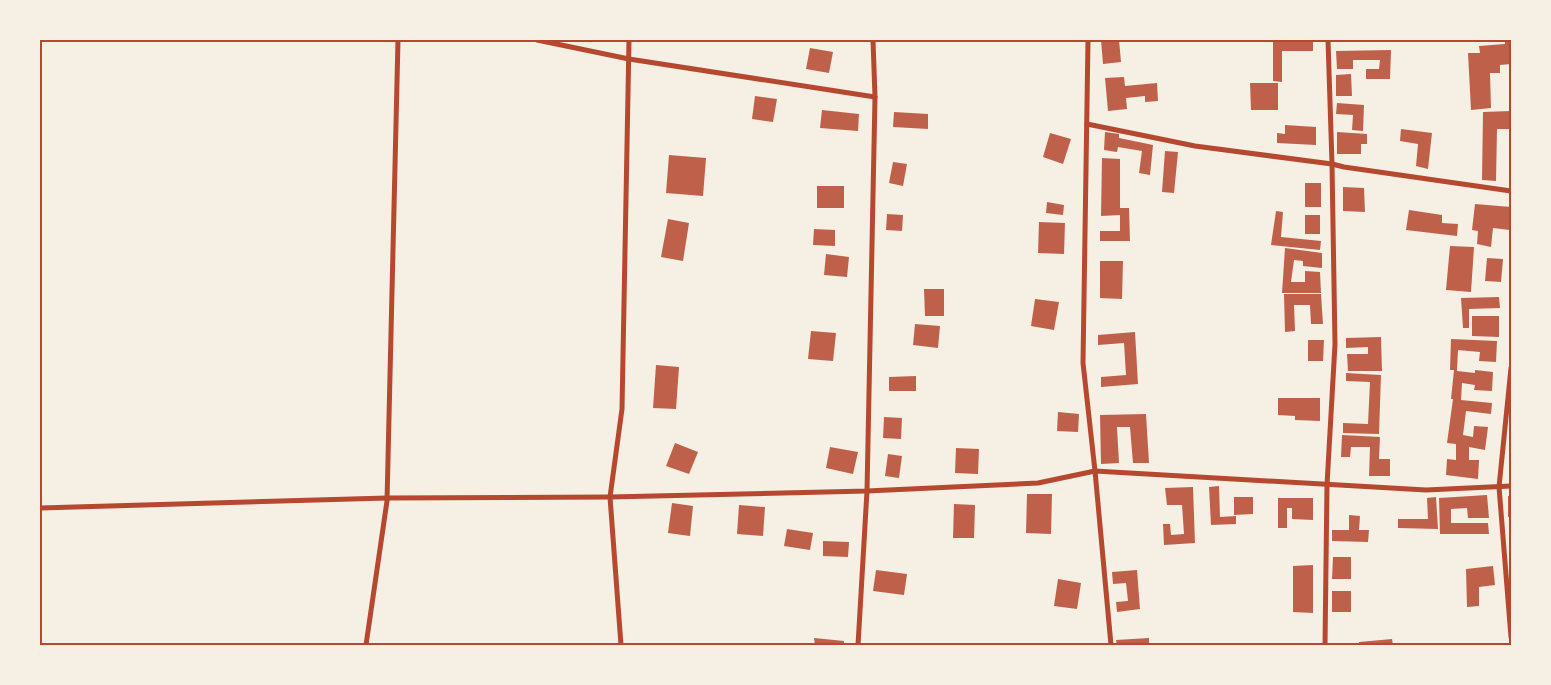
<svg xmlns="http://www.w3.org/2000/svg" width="1551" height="685" viewBox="0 0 1551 685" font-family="Barlow,sans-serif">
  <rect width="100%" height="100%" fill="#f6efe4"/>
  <g fill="#bf614a">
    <polygon points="1101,40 1119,40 1121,62 1103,64"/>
    <polygon points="1273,40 1313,40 1313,51 1282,51 1282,82 1273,81"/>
    <polygon points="1505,40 1511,40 1511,64 1500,65 1500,73 1490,73 1491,108 1471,110 1468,53 1480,53 1479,46 1505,44"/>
    <polygon points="810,48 833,52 829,73 806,69"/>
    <polygon points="1391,50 1390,79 1366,79 1366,69 1379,69 1380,60 1353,60 1353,69 1337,69 1336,51"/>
    <polygon points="1351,74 1352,96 1336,96 1336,75"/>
    <polygon points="1124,77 1125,86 1157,83 1158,101 1145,102 1145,96 1126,98 1127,109 1108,111 1105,78"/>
    <polygon points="1250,83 1278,83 1278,110 1251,110"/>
    <polygon points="755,96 777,99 773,122 752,119"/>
    <polygon points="1337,103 1364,105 1363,131 1352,130 1353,115 1336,114"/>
    <polygon points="822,110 859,114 858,131 820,128"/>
    <polygon points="1511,111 1511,129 1497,129 1496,181 1482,180 1483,112"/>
    <polygon points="894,112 928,114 928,129 893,127"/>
    <polygon points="1285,125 1316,127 1316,145 1277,143 1277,133 1285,134"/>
    <polygon points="1401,129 1432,133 1428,169 1416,166 1418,144 1400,141"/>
    <polygon points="1105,132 1119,134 1119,138 1153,145 1150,175 1139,173 1142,151 1118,147 1117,152 1104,150"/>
    <polygon points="1337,132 1367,134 1367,144 1361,144 1361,154 1337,154"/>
    <polygon points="1050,133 1071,139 1063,164 1043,157"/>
    <polygon points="1165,151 1178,152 1174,193 1162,192"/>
    <polygon points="669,155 706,158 703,196 666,193"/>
    <polygon points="1102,158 1120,159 1120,208 1129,208 1130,241 1100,241 1100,231 1120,231 1120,215 1101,216"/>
    <polygon points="893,162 907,164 903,186 889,183"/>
    <rect x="1305" y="183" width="16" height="24"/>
    <rect x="817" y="186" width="27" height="22"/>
    <polygon points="1343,187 1364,188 1365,212 1343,211"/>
    <polygon points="1047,202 1064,205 1063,215 1046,213"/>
    <polygon points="1475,204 1511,207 1510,230 1493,228 1491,247 1477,244 1478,231 1472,230"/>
    <polygon points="1409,210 1442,215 1442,223 1458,224 1457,236 1406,230"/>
    <polygon points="1276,211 1283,212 1281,237 1321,241 1320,250 1271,245"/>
    <polygon points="887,214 903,215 902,231 886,230"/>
    <rect x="1305" y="215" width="15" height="19"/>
    <polygon points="668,219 689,223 683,261 661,257"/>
    <polygon points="1039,222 1065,223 1064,254 1038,253"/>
    <polygon points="814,229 835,230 835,246 813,245"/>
    <polygon points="1450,246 1474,247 1471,292 1446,290"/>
    <polygon points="1285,248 1322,253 1322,268 1303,266 1303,261 1294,260 1291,282 1305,282 1305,271 1320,272 1321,293 1282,293"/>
    <polygon points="826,254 849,257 847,277 824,275"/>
    <polygon points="1487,258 1503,259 1501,282 1485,281"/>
    <polygon points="1100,261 1123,261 1122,299 1100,298"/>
    <polygon points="924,289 944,289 944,316 925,316"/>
    <polygon points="1284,294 1321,294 1323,324 1311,324 1310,305 1294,305 1295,331 1285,332"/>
    <polygon points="1499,297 1500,308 1469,309 1469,328 1463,328 1461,298"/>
    <polygon points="1035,299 1059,302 1054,330 1031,326"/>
    <polygon points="1472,316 1499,316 1499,337 1472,336"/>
    <polygon points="915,324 940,326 938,348 913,345"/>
    <polygon points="811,331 836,333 833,361 808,359"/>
    <polygon points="1135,332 1138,384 1101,387 1101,377 1126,375 1124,343 1098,345 1098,335"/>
    <polygon points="1381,337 1382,371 1348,371 1347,354 1368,354 1368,347 1346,348 1346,338"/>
    <polygon points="1451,339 1497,341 1496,362 1479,361 1480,352 1458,350 1457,371 1475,373 1475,370 1493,372 1492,391 1474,390 1475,385 1462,383 1461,400 1492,403 1491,414 1466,411 1463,435 1473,437 1474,426 1488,427 1485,450 1469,447 1469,460 1479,460 1478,479 1446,475 1447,459 1456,460 1456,444 1447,443 1453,399 1451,399 1454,370 1450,370"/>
    <polygon points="1308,340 1324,340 1323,361 1308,361"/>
    <polygon points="656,365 679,367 676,409 653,408"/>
    <polygon points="1346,373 1381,375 1379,434 1343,433 1343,423 1368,424 1370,382 1346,381"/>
    <polygon points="916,376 916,391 889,391 889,377"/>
    <polygon points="1278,398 1320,398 1320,421 1295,420 1295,416 1278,415"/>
    <polygon points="1058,412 1079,414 1078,432 1057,431"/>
    <polygon points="1146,414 1149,463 1133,463 1130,427 1117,427 1119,463 1101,464 1100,415"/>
    <polygon points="884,417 902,418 901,439 883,438"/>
    <polygon points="1342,435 1380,437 1379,459 1390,459 1390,476 1369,476 1370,447 1351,447 1350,457 1341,457"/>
    <polygon points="675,443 698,452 689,474 666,466"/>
    <polygon points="830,447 858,452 853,474 826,468"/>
    <polygon points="956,448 979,449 978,474 955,473"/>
    <polygon points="888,454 902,456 899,478 885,476"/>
    <polygon points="1219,486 1220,517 1236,516 1236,524 1211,525 1209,487"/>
    <polygon points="1193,487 1195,543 1164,545 1163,524 1170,524 1171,535 1184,534 1182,505 1167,505 1165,488"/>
    <polygon points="1027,494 1052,494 1051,534 1026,533"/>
    <polygon points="1487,495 1489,518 1468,518 1467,508 1451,509 1451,523 1488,523 1489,534 1440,534 1439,498"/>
    <rect x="1508" y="496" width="3" height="21"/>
    <polygon points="1234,497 1253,497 1253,514 1234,515"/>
    <polygon points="1436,497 1438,529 1398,528 1398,519 1428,519 1427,498"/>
    <polygon points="1278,498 1313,498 1313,520 1292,519 1292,508 1287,508 1287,528 1278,528"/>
    <polygon points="672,503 693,506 690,536 668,533"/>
    <polygon points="954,504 975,505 974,538 953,538"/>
    <polygon points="739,505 765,507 763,536 737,534"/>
    <polygon points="1349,515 1360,516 1359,530 1369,530 1368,542 1332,541 1332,530 1349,530"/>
    <polygon points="787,529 813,533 810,550 784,546"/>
    <polygon points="823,541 849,542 848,557 823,556"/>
    <polygon points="1333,557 1351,557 1351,579 1332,579"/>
    <polygon points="1313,565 1313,613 1293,612 1293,566"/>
    <polygon points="1493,566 1495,585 1479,587 1479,606 1467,607 1466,569"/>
    <polygon points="876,570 907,574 904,595 873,591"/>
    <polygon points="1137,570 1140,609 1117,612 1116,602 1128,601 1126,583 1113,584 1112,572"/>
    <polygon points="1058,579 1081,583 1077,609 1054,606"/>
    <rect x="1332" y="591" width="19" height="21"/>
    <polygon points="814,638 844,641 844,645 815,645"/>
    <polygon points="1149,638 1149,645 1117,645 1116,640"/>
    <polygon points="1392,639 1393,645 1359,645 1359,642"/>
  </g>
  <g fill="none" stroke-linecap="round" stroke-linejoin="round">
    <g stroke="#b5482f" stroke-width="5">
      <polyline points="537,40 629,59 875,97"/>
      <polyline points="1088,40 1083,363 1095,471 1111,645"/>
      <polyline points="1087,124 1195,146 1332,164 1344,167 1511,191"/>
      <polyline points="1511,368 1499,487 1511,637"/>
      <polyline points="40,508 387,498 610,497 867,491 1038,483 1095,471 1426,490 1511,486"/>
      <polyline points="366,645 387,501 398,40"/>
      <polyline points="621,645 610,497 622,409 629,40"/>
      <polyline points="858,645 867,491 875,97 873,40"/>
      <polyline points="1325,645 1327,485 1335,344 1332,164 1328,40"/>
    </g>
  </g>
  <rect width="1551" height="685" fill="none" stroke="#f6efe4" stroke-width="82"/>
  <rect x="41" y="41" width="1469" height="603" fill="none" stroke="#b5482f" stroke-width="2"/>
</svg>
